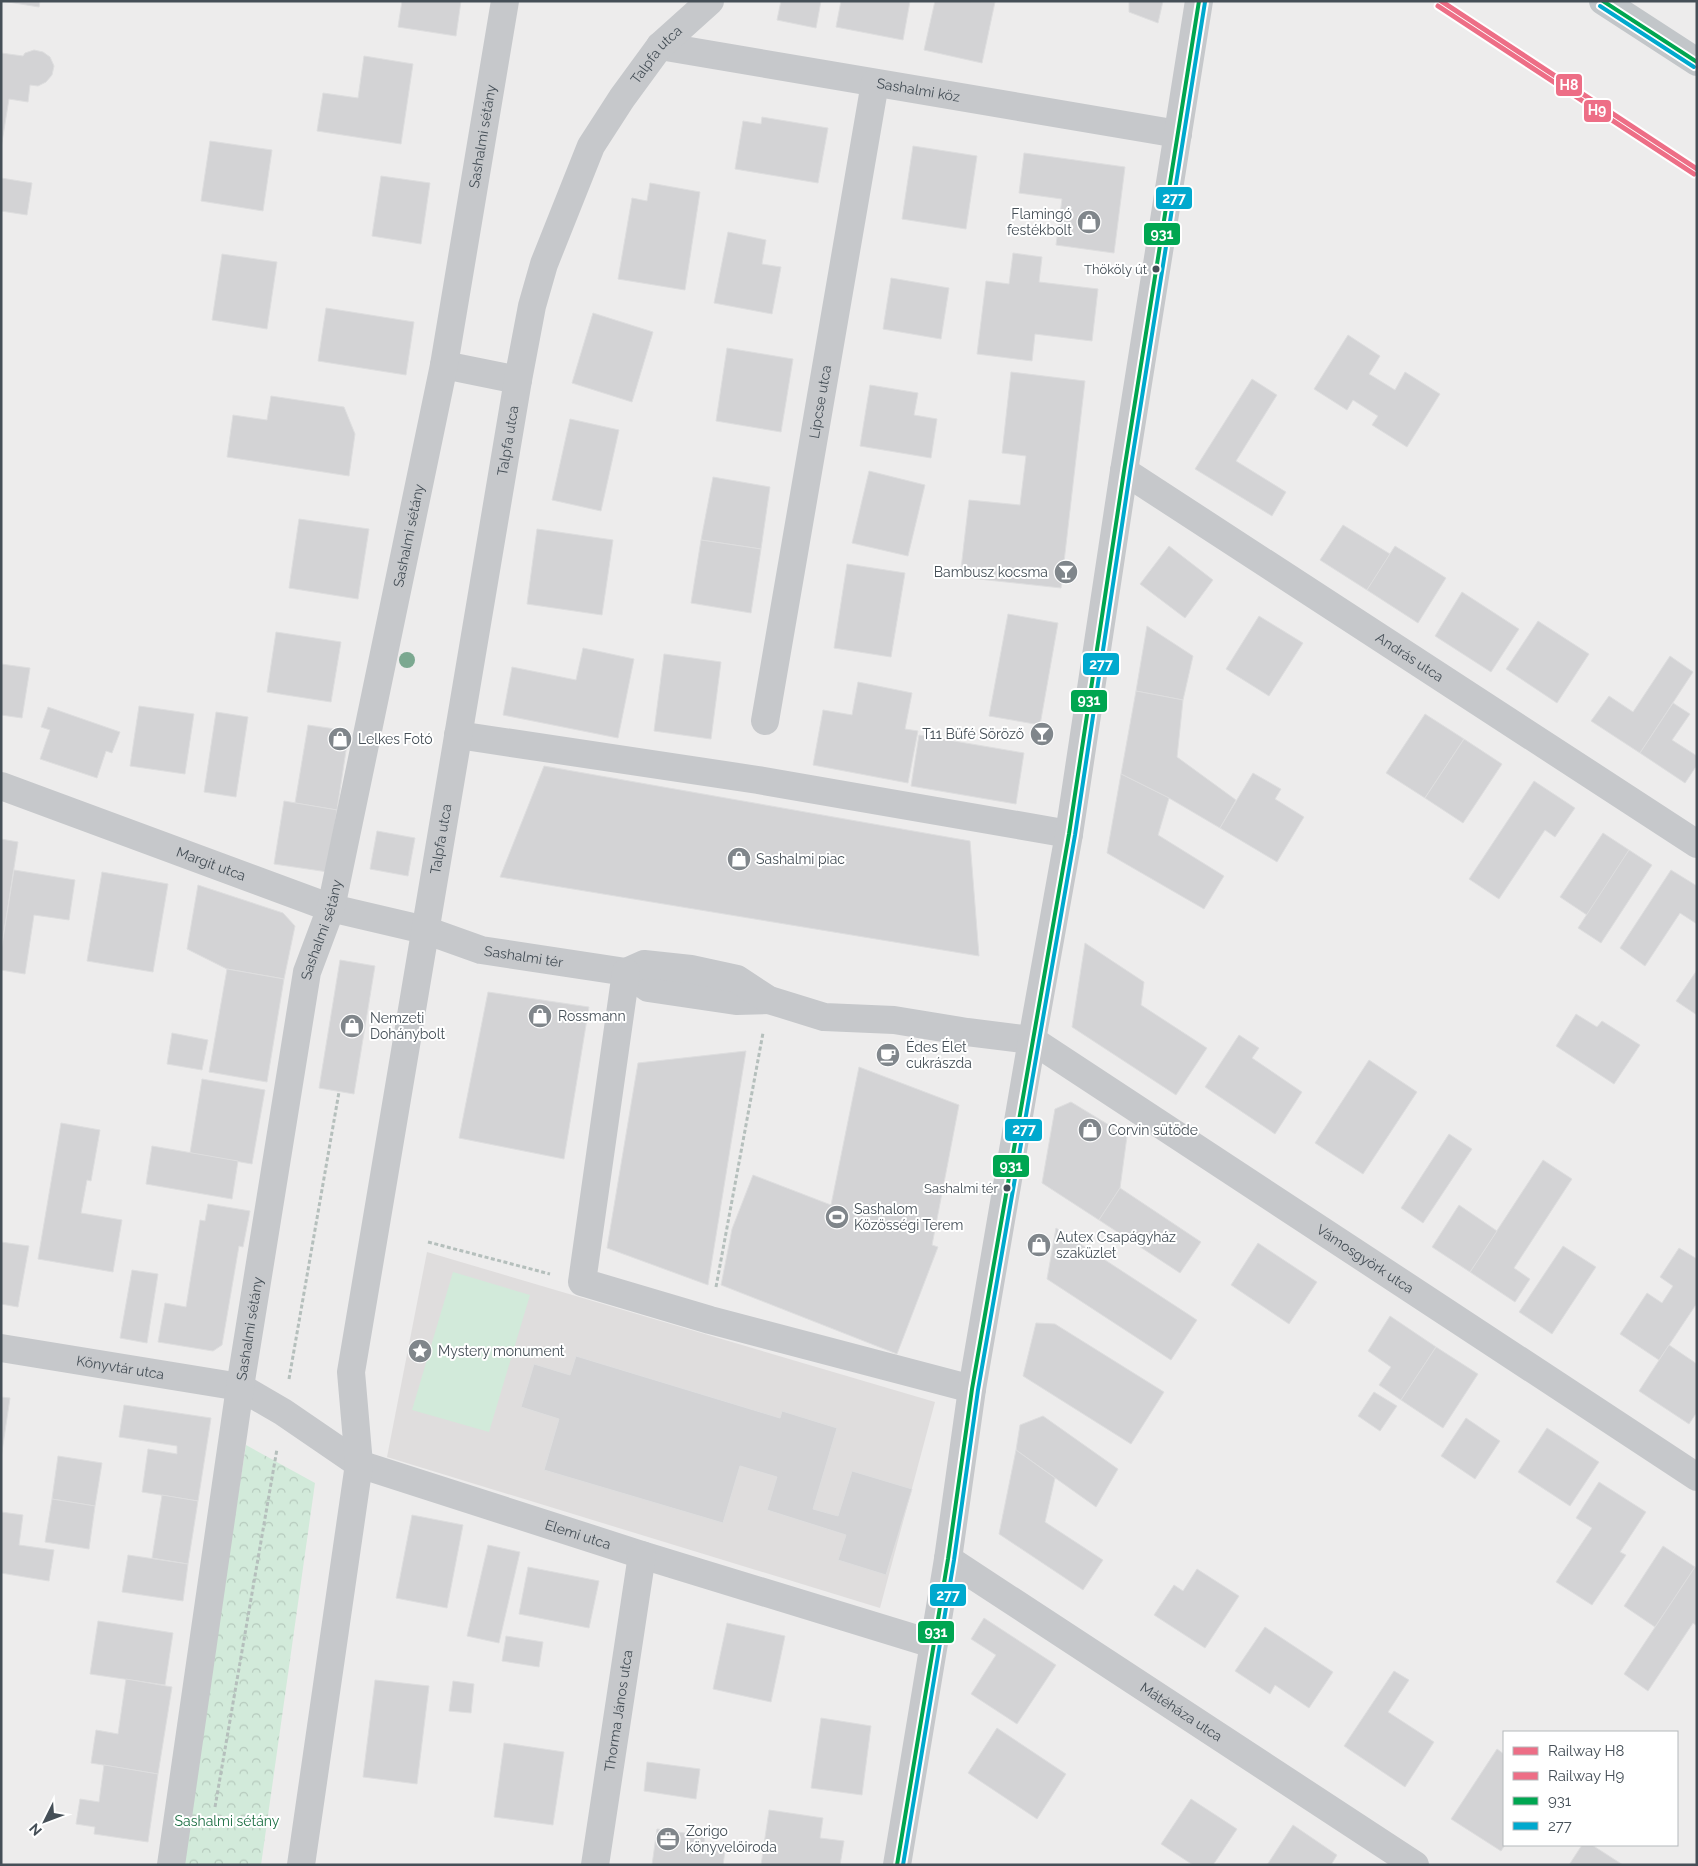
<svg xmlns="http://www.w3.org/2000/svg" width="1698" height="1866" viewBox="0 0 1698 1866" font-family="Raleway,sans-serif">
  <defs>
    <pattern id="forest-crowns" width="20" height="18" patternUnits="userSpaceOnUse" patternTransform="scale(1.25)"><rect width="20" height="18" fill="#d2eada"/><path d="M2 6a3 3 0 1 1 6 0M12 15a3 3 0 1 1 6 0" fill="none" stroke="#b6cabd"/></pattern>
  </defs>
  <rect width="100%" height="100%" fill="#edecec"/>
  <polygon fill="#dfdddd" points="427,1252 935,1402 880,1608 387,1457"/>
  <polygon fill="#d2eada" points="453,1272 530,1295 489,1432 412,1410"/>
  <polygon fill="url(#forest-crowns)" points="246,1445 315,1483 261,1865 180,1865"/>
  <g fill="#d3d3d5" stroke="#dededf">
    <polygon points="2,1 40,1 39,7"/>
    <polygon points="402,1 461,1 456,36 398,27"/>
    <polygon points="781,1 821,1 816,28 777,20"/>
    <polygon points="841,1 910,1 903,40 836,27"/>
    <polygon points="935,1 995,2 982,63 924,50"/>
    <polygon points="1129,1 1163,1 1158,23 1129,12"/>
    <polygon points="34,50 43,52 50,57 54,66 52,75 46,82 38,86 30,85 28,102 9,99 1,148 1,53 23,56 25,53"/>
    <polygon points="364,56 413,64 401,144 317,131 323,93 358,98"/>
    <polygon points="762,117 828,128 818,183 735,169 743,121 761,124"/>
    <polygon points="210,141 272,150 263,211 201,201"/>
    <polygon points="913,146 977,156 966,229 902,219"/>
    <polygon points="1024,153 1125,167 1114,253 1056,245 1062,199 1019,193"/>
    <polygon points="381,176 430,183 421,244 372,236"/>
    <polygon points="1,178 32,183 27,215 1,211"/>
    <polygon points="650,183 700,192 685,290 618,279 632,198 647,201"/>
    <polygon points="728,232 766,240 762,264 781,267 772,314 714,303"/>
    <polygon points="1013,253 1042,257 1039,282 1098,289 1092,341 1035,334 1032,361 977,354 986,281 1009,284"/>
    <polygon points="222,254 277,262 267,329 212,320"/>
    <polygon points="891,278 949,288 941,339 883,329"/>
    <polygon points="326,308 414,322 406,375 318,361"/>
    <polygon points="593,313 653,332 632,402 572,383"/>
    <polygon points="1348,335 1380,356 1369,374 1395,390 1405,372 1440,394 1407,447 1372,425 1378,416 1353,400 1347,410 1314,389"/>
    <polygon points="727,348 793,359 781,432 716,421"/>
    <polygon points="1011,372 1085,381 1061,588 960,577 969,500 1020,505 1026,456 1002,453"/>
    <polygon points="1252,379 1277,395 1236,461 1286,492 1272,516 1195,469"/>
    <polygon points="870,385 918,393 914,415 937,419 931,458 860,446"/>
    <polygon points="271,396 344,407 355,434 349,476 227,457 233,415 267,420"/>
    <polygon points="570,419 619,430 601,511 552,500"/>
    <polygon points="869,471 925,485 908,556 852,543"/>
    <polygon points="713,477 770,487 761,549 701,540"/>
    <polygon points="299,519 369,529 358,599 289,588"/>
    <polygon points="1343,525 1390,554 1367,590 1320,560"/>
    <polygon points="537,529 613,540 602,615 527,604"/>
    <polygon points="701,540 761,549 751,613 691,603"/>
    <polygon points="1169,546 1213,580 1185,618 1140,584"/>
    <polygon points="1395,546 1446,578 1418,623 1367,590"/>
    <polygon points="847,564 905,573 891,657 834,648"/>
    <polygon points="1462,592 1519,629 1491,672 1435,636"/>
    <polygon points="1008,614 1058,623 1040,725 989,716"/>
    <polygon points="1259,616 1303,643 1269,696 1226,669"/>
    <polygon points="1538,621 1589,654 1557,703 1506,669"/>
    <polygon points="1147,626 1193,656 1183,700 1136,691"/>
    <polygon points="276,632 341,642 331,702 267,692"/>
    <polygon points="583,648 634,659 618,738 503,715 512,667 576,680"/>
    <polygon points="664,654 721,662 711,739 654,731"/>
    <polygon points="1670,656 1693,672 1640,753 1591,721 1609,696 1633,712"/>
    <polygon points="1,664 30,668 22,718 1,715"/>
    <polygon points="858,682 912,693 905,729 918,731 908,783 813,765 823,710 852,715"/>
    <polygon points="1136,691 1183,700 1177,757 1236,800 1220,828 1169,798 1121,774"/>
    <polygon points="1673,703 1690,714 1672,740 1697,756 1697,765 1685,783 1640,753"/>
    <polygon points="139,706 194,714 185,774 130,766"/>
    <polygon points="48,707 120,732 112,753 106,751 97,778 40,759 50,730 41,727"/>
    <polygon points="216,712 248,717 236,797 204,792"/>
    <polygon points="1425,714 1464,739 1425,798 1386,773"/>
    <polygon points="308,725 349,731 337,810 295,803"/>
    <polygon points="919,735 1024,753 1016,804 911,786"/>
    <polygon points="1464,739 1502,764 1463,823 1425,798"/>
    <polygon points="544,766 970,841 979,956 500,877"/>
    <polygon points="1253,773 1281,789 1275,799 1304,817 1277,862 1220,828"/>
    <polygon points="1121,774 1169,798 1158,835 1224,876 1204,909 1107,853"/>
    <polygon points="1534,781 1575,808 1555,837 1545,830 1499,899 1469,879"/>
    <polygon points="284,801 337,810 328,872 274,864"/>
    <polygon points="377,831 415,838 408,876 370,869"/>
    <polygon points="1603,833 1629,850 1587,915 1560,897"/>
    <polygon points="1,839 18,842 1,951"/>
    <polygon points="1629,850 1652,865 1601,943 1578,928"/>
    <polygon points="14,870 75,880 69,920 34,915 25,974 1,970 1,951"/>
    <polygon points="1671,870 1697,886 1697,924 1680,913 1645,966 1620,948"/>
    <polygon points="102,872 168,884 153,972 87,961"/>
    <polygon points="198,885 283,913 295,926 284,979 227,969 187,949"/>
    <polygon points="1085,943 1144,982 1141,1005 1207,1048 1176,1095 1072,1027"/>
    <polygon points="340,960 375,966 354,1094 319,1088"/>
    <polygon points="227,969 284,979 267,1082 209,1072"/>
    <polygon points="1697,970 1697,1015 1676,1001"/>
    <polygon points="488,992 589,1007 564,1159 459,1138"/>
    <polygon points="1576,1014 1597,1027 1602,1021 1640,1045 1614,1084 1556,1046"/>
    <polygon points="172,1033 208,1040 202,1070 167,1064"/>
    <polygon points="1239,1035 1259,1048 1252,1058 1302,1092 1275,1134 1205,1087"/>
    <polygon points="746,1051 708,1285 607,1248 638,1063"/>
    <polygon points="1369,1060 1417,1092 1363,1174 1315,1143"/>
    <polygon points="859,1067 959,1105 932,1245 938,1247 897,1354 721,1285 732,1229 753,1175 831,1205"/>
    <polygon points="202,1079 265,1090 252,1164 190,1153"/>
    <polygon points="1071,1102 1127,1136 1120,1188 1099,1220 1042,1183 1055,1109"/>
    <polygon points="61,1123 100,1130 91,1181 87,1180 81,1213 122,1220 113,1272 38,1259"/>
    <polygon points="1449,1134 1472,1149 1423,1223 1401,1208"/>
    <polygon points="152,1146 238,1161 232,1199 146,1184"/>
    <polygon points="1543,1160 1572,1179 1514,1268 1530,1279 1515,1302 1470,1272"/>
    <polygon points="1120,1188 1201,1242 1180,1273 1099,1220"/>
    <polygon points="208,1204 250,1211 243,1247 239,1246 222,1345 213,1351 158,1342 165,1303 186,1307 200,1220 205,1221"/>
    <polygon points="1459,1205 1497,1231 1470,1272 1432,1247"/>
    <polygon points="1056,1228 1197,1320 1171,1360 1047,1279"/>
    <polygon points="1,1242 29,1246 18,1307 1,1304"/>
    <polygon points="1258,1243 1317,1282 1289,1324 1231,1285"/>
    <polygon points="1563,1246 1596,1267 1552,1334 1519,1312"/>
    <polygon points="1679,1248 1697,1259 1697,1303 1659,1360 1620,1334 1647,1293 1662,1303 1673,1286 1660,1277"/>
    <polygon points="132,1270 158,1274 147,1343 120,1338"/>
    <polygon points="1390,1316 1436,1347 1401,1400 1379,1385 1391,1367 1368,1351"/>
    <polygon points="1036,1323 1055,1324 1164,1392 1131,1444 1023,1376"/>
    <polygon points="1669,1345 1697,1364 1697,1412 1689,1424 1639,1391"/>
    <polygon points="1436,1347 1478,1374 1443,1428 1401,1400"/>
    <polygon points="576,1356 780,1418 782,1411 837,1428 813,1509 838,1516 852,1471 912,1489 886,1575 838,1560 846,1535 767,1510 777,1477 740,1466 723,1523 544,1470 559,1419 521,1407 534,1364 570,1375"/>
    <polygon points="1374,1392 1397,1406 1380,1431 1358,1416"/>
    <polygon points="1,1397 10,1398 1,1458"/>
    <polygon points="124,1405 211,1418 198,1501 142,1492 148,1449 177,1454 177,1446 119,1437"/>
    <polygon points="1043,1416 1118,1469 1096,1507 1016,1450 1020,1425"/>
    <polygon points="1466,1418 1500,1441 1475,1479 1441,1456"/>
    <polygon points="1547,1428 1599,1462 1570,1506 1518,1472"/>
    <polygon points="1016,1450 1055,1478 1045,1522 1103,1560 1083,1590 999,1534"/>
    <polygon points="58,1456 102,1463 95,1506 52,1499"/>
    <polygon points="1599,1482 1646,1512 1620,1552 1626,1555 1592,1605 1556,1582 1592,1528 1576,1518"/>
    <polygon points="162,1495 198,1501 188,1564 152,1558"/>
    <polygon points="52,1499 95,1506 89,1549 45,1542"/>
    <polygon points="1,1512 23,1515 19,1545 54,1550 49,1581 1,1573"/>
    <polygon points="412,1515 463,1525 447,1608 396,1598"/>
    <polygon points="488,1545 520,1552 499,1643 467,1636"/>
    <polygon points="1663,1546 1695,1567 1655,1627 1624,1606"/>
    <polygon points="128,1555 188,1564 183,1601 122,1592"/>
    <polygon points="528,1567 599,1581 589,1628 519,1614"/>
    <polygon points="1695,1567 1697,1568 1697,1626 1693,1623 1648,1691 1624,1674"/>
    <polygon points="1197,1569 1239,1596 1205,1648 1154,1615 1174,1585 1183,1591"/>
    <polygon points="984,1618 1056,1665 1017,1724 971,1694 996,1655 971,1639"/>
    <polygon points="98,1621 173,1633 165,1685 90,1674"/>
    <polygon points="727,1623 785,1636 771,1702 713,1689"/>
    <polygon points="1265,1627 1333,1672 1309,1708 1275,1685 1270,1694 1235,1671"/>
    <polygon points="506,1636 543,1642 539,1667 502,1661"/>
    <polygon points="1394,1671 1409,1680 1388,1712 1434,1742 1405,1787 1344,1746"/>
    <polygon points="126,1679 172,1687 158,1774 91,1763 96,1730 118,1734"/>
    <polygon points="375,1680 429,1686 417,1784 363,1777"/>
    <polygon points="453,1681 474,1684 471,1713 449,1711"/>
    <polygon points="821,1718 871,1726 862,1795 811,1788"/>
    <polygon points="997,1728 1066,1774 1037,1819 968,1773"/>
    <polygon points="504,1743 564,1752 553,1825 494,1817"/>
    <polygon points="1497,1749 1504,1754 1505,1845 1501,1851 1451,1819"/>
    <polygon points="647,1762 700,1769 696,1799 644,1791"/>
    <polygon points="104,1765 158,1774 148,1842 94,1834 95,1827 76,1824 80,1799 99,1802"/>
    <polygon points="1191,1799 1237,1829 1213,1865 1193,1865 1161,1844"/>
    <polygon points="769,1810 823,1818 820,1838 844,1841 840,1865 761,1865"/>
    <polygon points="1293,1825 1337,1855 1331,1865 1267,1865"/>
    <polygon points="657,1829 705,1836 703,1848 725,1851 723,1865 652,1865"/>
    <polygon points="1582,1845 1592,1845 1623,1865 1569,1865"/>
  </g>
  <g fill="none" stroke-linecap="round" stroke-linejoin="round">
    <g stroke="#b5bfbc" stroke-width="3" stroke-dasharray="4 2.5" stroke-linecap="butt">
      <polyline points="428,1242 550,1274"/>
      <polyline points="716,1287 763,1033"/>
      <polyline points="289,1379 339,1092"/>
      <polyline points="215,1807 277,1449"/>
    </g>
    <g stroke="#c6c8cb" stroke-width="28">
      <path id="s1" d="M660,46L1178,134"/>
      <polyline points="444,365 518,380"/>
      <path id="s2" d="M1124,471L1697,844"/>
      <path id="s3" d="M765,721L875,83"/>
      <polyline points="458,735 758,780 1069,834"/>
      <path id="s4" d="M1,786L331,908L425,930L481,950L626,972L648,988L736,1001L769,1000"/>
      <path id="s5" d="M626,972L644,964L691,969L737,979L769,1000L824,1017L894,1020L967,1032L1032,1040L1697,1477"/>
      <polyline points="626,972 582,1282 710,1320 972,1389"/>
      <path id="s6" d="M1,1348L240,1387L283,1412L359,1464L642,1555L933,1644"/>
      <path id="s7" d="M948,1559L1415,1865"/>
      <path id="s8" d="M171,1865L240,1387L307,972L331,908L444,365L505,1"/>
      <path id="s9" d="M301,1865L359,1464L351,1372L518,380L532,306L544,264L591,146L622,98L660,46L710,1"/>
      <path id="s10" d="M595,1865L642,1555"/>
      <polyline points="897,1865 948,1559 972,1389 1032,1040 1069,834 1124,471 1199,1"/>
    </g>
    <polyline stroke="#c2c6c9" stroke-width="28" points="1603,1 1697,62"/>
    <g stroke="#fff" stroke-width="8">
      <g id="bus-1">
        <polyline points="1603,1 1697,62"/>
        <polyline points="897,1865 948,1559 972,1389 1069,834 1124,471 1199,1"/>
      </g>
    </g>
    <g stroke="#fff" stroke-width="8">
      <g id="bus-2">
        <polyline points="1600,6 1694,67"/>
        <polyline points="903,1865 954,1560 978,1390 1075,835 1130,472 1205,2"/>
      </g>
    </g>
    <use href="#bus-1" stroke="#00a651" stroke-width="4"/>
    <use href="#bus-2" stroke="#00a9ce" stroke-width="4"/>
    <g stroke="#fff" stroke-width="9">
      <polyline id="rail-1" points="1441,1 1697,169"/>
    </g>
    <g stroke="#fff" stroke-width="9">
      <polyline id="rail-2" points="1438,6 1694,174"/>
    </g>
    <use href="#rail-1" stroke="#ed6e86" stroke-width="5"/>
    <use href="#rail-2" stroke="#ed6e86" stroke-width="5"/>
  </g>
  <circle fill="#7ba890" cx="407" cy="660" r="8"/>
  <defs>
    <g id="shop-disc" transform="scale(1.25)"><circle r="9.5" fill="#80868b" stroke="#fff"/><path d="M-5-2.5h2.3a2.7 3.5 0 0 1 5.4 0H5L5.5 6h-11ZM-1.5-2.5h3a1.5 2.3 0 0 0-3 0Z" fill="#fff"/></g>
    <g id="bar-disc" transform="scale(1.25)"><circle r="9.5" fill="#80868b" stroke="#fff"/><path d="M-6-5H6L.8 .8V4.5H3.5V6h-7V4.5H-.8V.8Z" fill="#fff"/></g>
    <g id="cafe-disc" transform="scale(1.25)"><circle r="9.5" fill="#80868b" stroke="#fff"/><path d="M-5.5-4.5H6V0H3Q3 3.5 0 3.5H-2.5Q-5.5 3.5-5.5 0ZM3-3.2v2h1.7v-2ZM-6 4.5H4V6H-6Z" fill="#fff"/></g>
    <g id="stadium-disc" transform="scale(1.25)"><circle r="9.5" fill="#80868b" stroke="#fff"/><path d="M0-5a6.5 5 0 1 0 0 10a6.5 5 0 1 0 0-10ZM-3.5-1.8h7v3.6h-7Z" fill="#fff"/></g>
    <g id="sight-disc" transform="scale(1.25)"><circle r="9.5" fill="#80868b" stroke="#fff"/><path d="M0-6L1.8-2.2L6-1.7L2.9 1.2L3.7 5.4L0 3.3L-3.7 5.4L-2.9 1.2L-6-1.7L-1.8-2.2Z" fill="#fff"/></g>
    <g id="office-disc" transform="scale(1.25)"><circle r="9.5" fill="#80868b" stroke="#fff"/><path d="M-6-3h4V-5.5h4V-3h4V5H-6ZM-1-4.5V-3h2v-1.5ZM-6 0V1H6V0Z" fill="#fff"/></g>
  </defs>
  <g fill-rule="evenodd">
    <use href="#shop-disc" x="1089" y="222"/>
    <use href="#bar-disc" x="1066" y="572"/>
    <use href="#bar-disc" x="1042" y="734"/>
    <use href="#shop-disc" x="340" y="739"/>
    <use href="#shop-disc" x="739" y="859"/>
    <use href="#shop-disc" x="540" y="1016"/>
    <use href="#shop-disc" x="352" y="1026"/>
    <use href="#cafe-disc" x="888" y="1055"/>
    <use href="#shop-disc" x="1090" y="1130"/>
    <use href="#stadium-disc" x="837" y="1217"/>
    <use href="#shop-disc" x="1039" y="1245"/>
    <use href="#sight-disc" x="420" y="1351"/>
    <use href="#office-disc" x="668" y="1839"/>
  </g>
  <g fill="#454f57" stroke="#fff" stroke-width="2">
    <circle cx="1156" cy="269" r="4.5"/>
    <circle cx="1007" cy="1188" r="4.5"/>
  </g>
  <g text-anchor="middle" dominant-baseline="central" stroke-width="4" stroke-linejoin="round" paint-order="stroke">
    <g font-size="13" fill="#454f57" stroke="#fff" text-anchor="end">
      <text x="1147" y="269">Thököly út</text>
      <text x="998" y="1188">Sashalmi tér</text>
    </g>
    <g font-size="14" fill="#454f57" stroke="#fff">
      <text stroke="none"><textPath href="#s9" startOffset="1862">Talpfa utca</textPath></text>
      <text stroke="none"><textPath href="#s1" startOffset="262">Sashalmi köz</textPath></text>
      <text stroke="none"><textPath href="#s8" startOffset="1758">Sashalmi sétány</textPath></text>
      <text stroke="none"><textPath href="#s3" startOffset="324">Lipcse utca</textPath></text>
      <text stroke="none"><textPath href="#s9" startOffset="1442">Talpfa utca</textPath></text>
      <text stroke="none"><textPath href="#s8" startOffset="1352">Sashalmi sétány</textPath></text>
      <text stroke="none"><textPath href="#s2" startOffset="341">András utca</textPath></text>
      <text stroke="none"><textPath href="#s9" startOffset="1038">Talpfa utca</textPath></text>
      <text stroke="none"><textPath href="#s4" startOffset="224">Margit utca</textPath></text>
      <text stroke="none"><textPath href="#s8" startOffset="948">Sashalmi sétány</textPath></text>
      <text stroke="none"><textPath href="#s4" startOffset="551">Sashalmi tér</textPath></text>
      <text stroke="none"><textPath href="#s5" startOffset="818">Vámosgyörk utca</textPath></text>
      <text stroke="none"><textPath href="#s8" startOffset="542">Sashalmi sétány</textPath></text>
      <text stroke="none"><textPath href="#s6" startOffset="121">Könyvtár utca</textPath></text>
      <text stroke="none"><textPath href="#s6" startOffset="614">Elemi utca</textPath></text>
      <text stroke="none"><textPath href="#s10" startOffset="156">Thorma János utca</textPath></text>
      <text stroke="none"><textPath href="#s7" startOffset="279">Mátéháza utca</textPath></text>
    </g>
    <g font-size="14" fill="#454f57" stroke="#fff" text-anchor="start">
      <text x="1072" y="214" text-anchor="end">Flamingó<tspan x="1072" dy="16">festékbolt</tspan></text>
      <text x="1048" y="572" text-anchor="end">Bambusz kocsma</text>
      <text x="1024" y="734" text-anchor="end">T11 Büfé Söröző</text>
      <text x="358" y="739">Lelkes Fotó</text>
      <text x="756" y="859">Sashalmi piac</text>
      <text x="558" y="1016">Rossmann</text>
      <text x="370" y="1018">Nemzeti<tspan x="370" dy="16">Dohánybolt</tspan></text>
      <text x="906" y="1047">Édes Élet<tspan x="906" dy="16">cukrászda</tspan></text>
      <text x="1108" y="1130">Corvin sütöde</text>
      <text x="854" y="1209">Sashalom<tspan x="854" dy="16">Közösségi Terem</tspan></text>
      <text x="1056" y="1237">Autex Csapágyház<tspan x="1056" dy="16">szaküzlet</tspan></text>
      <text x="438" y="1351">Mystery monument</text>
      <text x="686" y="1831">Zorigo<tspan x="686" dy="16">könyvelőiroda</tspan></text>
    </g>
    <g font-size="14" fill="#1e7045" stroke="#fff">
      <text x="227" y="1821">Sashalmi sétány</text>
    </g>
  </g>
  <g stroke="#fff" stroke-width="2">
    <rect x="1555" y="73" width="28" height="24" rx="5" fill="#ed6e86"/>
    <rect x="1583" y="99" width="29" height="24" rx="5" fill="#ed6e86"/>
    <rect x="1155" y="186" width="38" height="24" rx="5" fill="#00a9ce"/>
    <rect x="1143" y="222" width="38" height="24" rx="5" fill="#00a651"/>
    <rect x="1082" y="652" width="38" height="24" rx="5" fill="#00a9ce"/>
    <rect x="1070" y="689" width="38" height="24" rx="5" fill="#00a651"/>
    <rect x="1004" y="1118" width="39" height="24" rx="5" fill="#00a9ce"/>
    <rect x="992" y="1154" width="38" height="24" rx="5" fill="#00a651"/>
    <rect x="929" y="1583" width="38" height="24" rx="5" fill="#00a9ce"/>
    <rect x="917" y="1620" width="38" height="24" rx="5" fill="#00a651"/>
  </g>
  <g font-size="14" text-anchor="middle" font-weight="bold" fill="#fff">
    <text x="1569" y="90">H8</text>
    <text x="1597" y="115">H9</text>
    <text x="1174" y="203">277</text>
    <text x="1162" y="239">931</text>
    <text x="1101" y="669">277</text>
    <text x="1089" y="705">931</text>
    <text x="1024" y="1134">277</text>
    <text x="1011" y="1171">931</text>
    <text x="948" y="1600">277</text>
    <text x="936" y="1637">931</text>
  </g>
  <rect width="1698" height="1866" fill="none" stroke="#454f57" stroke-width="5"/>
  <rect x="1503" y="1731" width="175" height="115" fill="#ffffff" stroke="#b5b9bc"/>
  <rect x="1513" y="1747" width="25" height="8" fill="#ed6e86" stroke="#b5b9bc"/>
  <text x="1548" y="1756" font-size="15" fill="#454f57">Railway H8</text>
  <rect x="1513" y="1772" width="25" height="8" fill="#ed6e86" stroke="#b5b9bc"/>
  <text x="1548" y="1781" font-size="15" fill="#454f57">Railway H9</text>
  <rect x="1513" y="1797" width="25" height="8" fill="#00a651" stroke="#b5b9bc"/>
  <text x="1548" y="1806" font-size="15" fill="#454f57">931</text>
  <rect x="1513" y="1822" width="25" height="8" fill="#00a9ce" stroke="#b5b9bc"/>
  <text x="1548" y="1831" font-size="15" fill="#454f57">277</text>
  <g transform="translate(45 1821) rotate(228)" stroke="#ffffff" stroke-width="4" paint-order="stroke">
  <path d="M0-4L9 19L0 12L-9 19Z" fill="#454f57"/>
  <text y="-8" font-size="14" font-weight="bold" text-anchor="middle" fill="#454f57">N</text>
  </g>
</svg>
